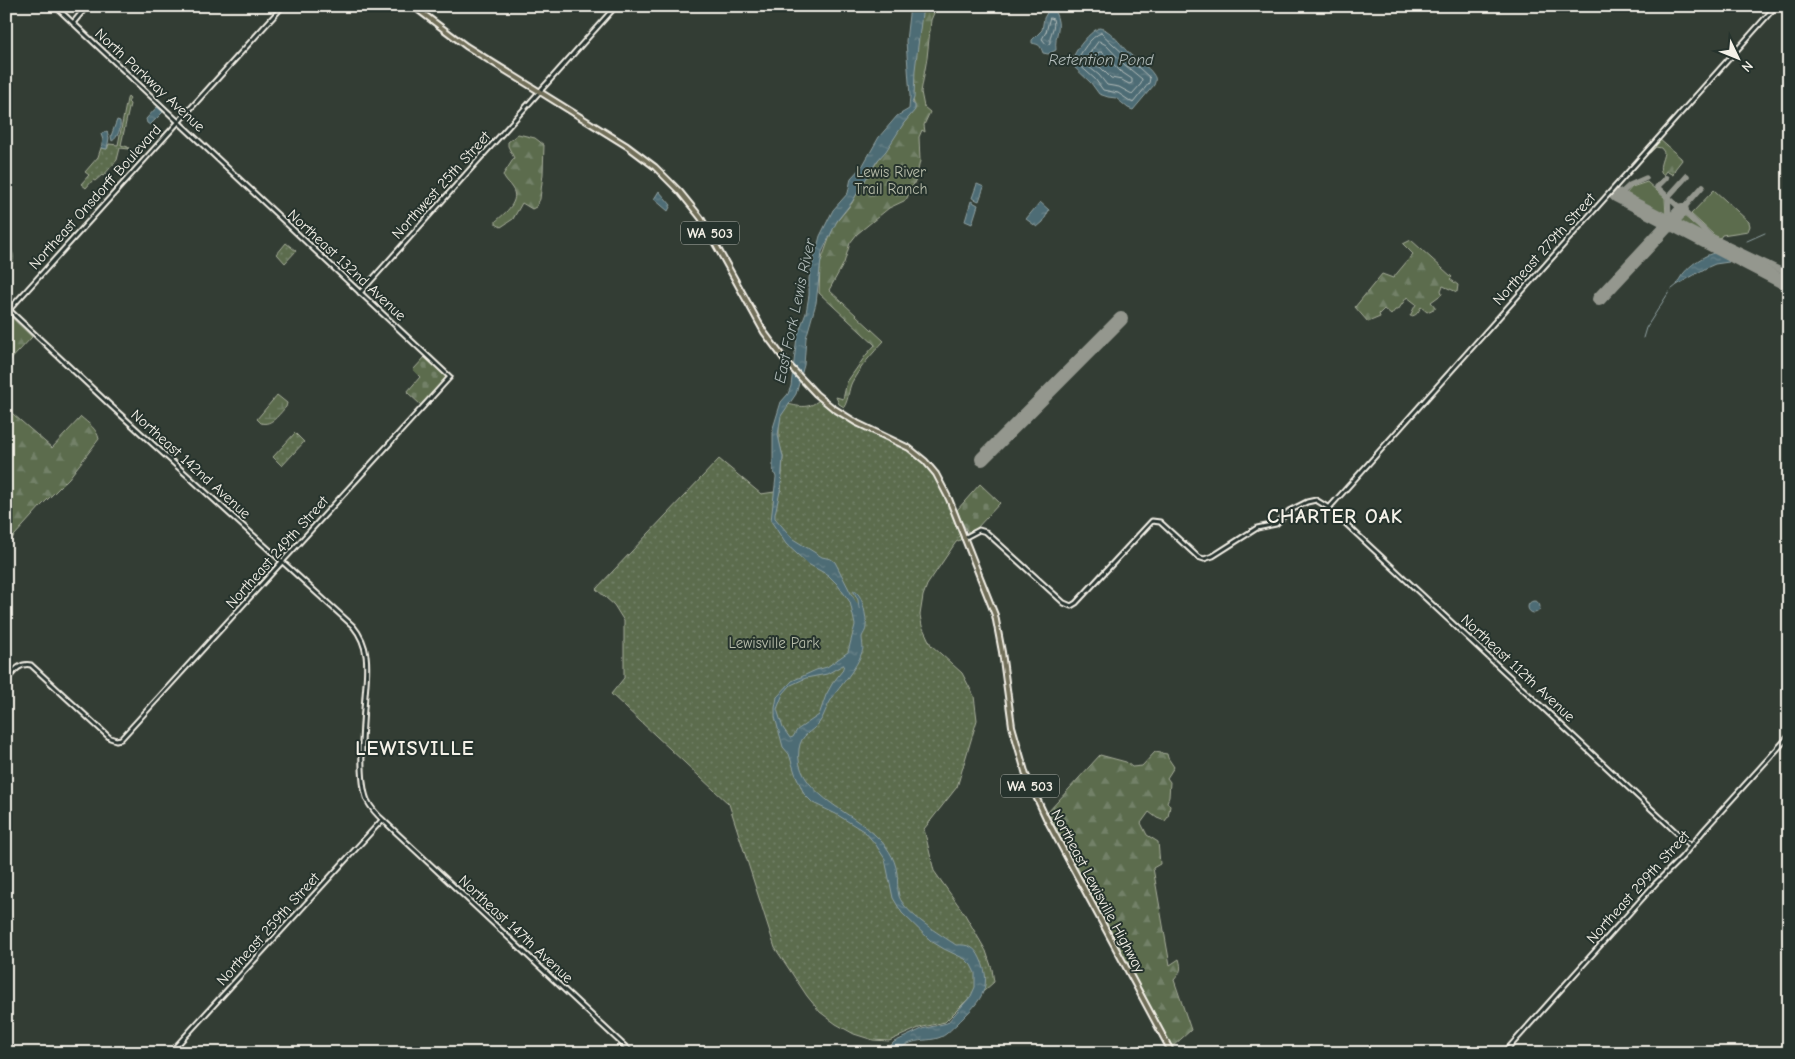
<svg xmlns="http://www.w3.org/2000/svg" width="1795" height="1059" viewBox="0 0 1795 1059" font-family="'Comic Neue',sans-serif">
  <defs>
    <pattern id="forest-firs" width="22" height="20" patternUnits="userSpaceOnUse" patternTransform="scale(1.25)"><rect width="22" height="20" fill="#5b6c4e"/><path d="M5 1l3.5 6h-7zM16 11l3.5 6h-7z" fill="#738168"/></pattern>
    <pattern id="wetland-marsh" width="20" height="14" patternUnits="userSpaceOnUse" patternTransform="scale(1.25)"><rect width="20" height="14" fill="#5b6c4e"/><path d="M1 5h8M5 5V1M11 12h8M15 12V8" fill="none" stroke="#738168"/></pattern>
    <pattern id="cemetery-stones" width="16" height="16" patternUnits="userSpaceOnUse" patternTransform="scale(1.25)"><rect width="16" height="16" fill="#5b6c4e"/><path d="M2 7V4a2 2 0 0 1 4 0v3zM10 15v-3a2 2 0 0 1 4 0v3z" fill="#738168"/></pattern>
    <pattern id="park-dots" width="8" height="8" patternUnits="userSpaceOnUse" patternTransform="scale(1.25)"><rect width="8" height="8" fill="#5b6c4e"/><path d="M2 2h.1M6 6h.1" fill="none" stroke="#738168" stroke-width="1.8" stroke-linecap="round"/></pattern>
    <pattern id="water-ripples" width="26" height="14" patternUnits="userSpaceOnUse" patternTransform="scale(1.25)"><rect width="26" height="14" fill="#4e6c74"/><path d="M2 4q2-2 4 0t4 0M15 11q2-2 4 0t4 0" fill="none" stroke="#688188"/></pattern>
  </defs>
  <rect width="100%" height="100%" fill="#333d34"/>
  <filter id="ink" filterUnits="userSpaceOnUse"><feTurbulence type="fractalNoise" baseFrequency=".02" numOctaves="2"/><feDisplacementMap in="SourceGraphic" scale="10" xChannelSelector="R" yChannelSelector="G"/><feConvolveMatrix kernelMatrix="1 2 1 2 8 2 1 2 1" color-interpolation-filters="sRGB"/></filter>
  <g filter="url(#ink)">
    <g fill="#5b6c4e" stroke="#a8ae9b">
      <polygon points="1647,182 1665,198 1666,217 1625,195 1632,187"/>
      <polygon points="1714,190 1749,222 1750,226 1748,231 1722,235 1720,238 1714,235 1691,214"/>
      <polygon points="1682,214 1706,235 1706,238 1676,222"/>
    </g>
    <g fill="url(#forest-firs)" stroke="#a8ae9b">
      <path d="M923,6H937L931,20L927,58L921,92L924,107L930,112L924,125L925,132L922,130L919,137L920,161L916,179L906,200L889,208L857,234L850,243L844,263L829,290L884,341C872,354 861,366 852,382C848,390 849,399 844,407L839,404L836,397L843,399L847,382L866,355L875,345L819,293L820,264L834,225L852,203L859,189L896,133L915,109C909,92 919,27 923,6Z"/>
      <path d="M518,134L535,138L544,145L543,174L540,199L536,207L532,209L522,203L513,219L501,227L496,224V221C505,213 521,201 512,188C509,183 505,181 503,175L514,158L508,146V142Z"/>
      <path d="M1659,139L1681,158L1682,160L1675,169L1673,175L1666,171L1663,175C1657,167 1663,161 1664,152L1661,148L1656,147L1650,153H1647Z"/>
      <path d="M1411,240L1452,277L1450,279L1458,285L1457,292L1443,286L1441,290L1442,294L1431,302L1436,308L1427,312L1421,307C1418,312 1417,316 1410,316L1416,304L1407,297L1398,310H1395L1391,315L1384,309L1379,314L1380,317L1368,322L1355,307L1382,274L1393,278L1413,254L1403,244Z"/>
      <path d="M6,241C15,254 17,260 6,272Z"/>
      <polygon points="6,312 32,337 6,365"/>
      <path d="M6,408L52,448L81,417C88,423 97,429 99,439L69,478L41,506L6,545V487L11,482L6,477Z"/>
      <path d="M1155,752L1167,754L1168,758L1174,767L1167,778L1170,782L1169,797L1167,802L1170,806L1168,817L1165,821L1157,818L1149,812L1141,823L1147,835L1158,842L1160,864L1153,868L1170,965L1179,959C1182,969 1181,972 1174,980L1191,1030L1172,1047L1048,812L1100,755L1126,762L1132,767L1142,766Z"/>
    </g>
    <path fill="url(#wetland-marsh)" stroke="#a8ae9b" d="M277,395L287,403L286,407C279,414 272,426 261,423L257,419Z"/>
    <g fill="url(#cemetery-stones)" stroke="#a8ae9b">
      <polygon points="425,357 445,375 446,379 422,406 407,392 420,377 413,370"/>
      <polygon points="980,484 1000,503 976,529 968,532 962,523 957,510"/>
    </g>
    <g fill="url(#park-dots)" stroke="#a8ae9b">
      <polygon points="128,97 130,99 128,102 130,104 121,145 128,147 129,149 120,148 117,160 103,176 102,175 95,181 93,180 86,188 81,184 89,175 85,172 98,157 101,148 107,149 109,144 118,145 127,99"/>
      <polygon points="286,243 296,251 285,263 277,254"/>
      <path d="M820,399L841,414L916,453L941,481L964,538L956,542L927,585L923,596L920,615L922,626L931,645L962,673L974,696L977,720L957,787L924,829L934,871L964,913L986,951L992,969L994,982L984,991L968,999L945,1022L919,1028L889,1041L873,1040L854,1034L836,1024L820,1012L807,996L775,948L729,804L611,694L624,678V621L614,605L596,589L719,459L761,494L781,491L783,457L779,441V429L780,417L788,404C800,407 810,409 820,399Z"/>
      <polygon points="295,433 304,442 282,466 273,457"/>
    </g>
    <g fill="url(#water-ripples)" stroke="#90a1a2" fill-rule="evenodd">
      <path d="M910,6H923L915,70L914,98L912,103L915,105V110L904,123L886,151L877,161L852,202L837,221L822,252L816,303L806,338L804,365L796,394L781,416L778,435L783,457L782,471L781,487L775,514V518L793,539L822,557L831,559L835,562L859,609L858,600L853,590C860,593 862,601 864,608C865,614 867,621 866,627C866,631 863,634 862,637C862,642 864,648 862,652C857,669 840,685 831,700C826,707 824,717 819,723C811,733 801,734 799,749C793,791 850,811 875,835C886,845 895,857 897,873C898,880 897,889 899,896C905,914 940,934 956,945C968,944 975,947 980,958C995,989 977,1004 957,1024C951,1029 946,1036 938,1038C929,1041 918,1039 908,1044C895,1050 901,1053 884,1053L894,1042L922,1029L947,1023L971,996L975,987V973L971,965L965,959L944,949L931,941L902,913L893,898L885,859L876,845L865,832L836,814L813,803L804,794L795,773L789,754L783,747L775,717V708L777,697L792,681L816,670L827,667L848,652L855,625L850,602L837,584L828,575L808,564L786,544L771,521L776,477L773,469V428L781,402L788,394L791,386L797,337L806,313L809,295V278L820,236L833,210L848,193L851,178L863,165L879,137L897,116L909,109L910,96L906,41ZM843,665H844L842,671L832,684L826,695L819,715L797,730L793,737L790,738L783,728L777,709L783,694L791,685L806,678L827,674Z"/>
      <path d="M1049,9L1055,12C1063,29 1054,33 1056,50L1048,54L1043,53C1040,45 1040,45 1032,43V40L1042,30L1044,18Z"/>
      <path d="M1099,28C1112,29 1122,48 1132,56C1138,62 1148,66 1153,74C1156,78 1156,80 1154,85L1133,110L1128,108L1116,98L1108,97L1099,94L1091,83L1072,65C1070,55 1089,32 1099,28Z"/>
      <polygon points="157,107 163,112 150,125 147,123 146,119"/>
      <path d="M117,120L120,121C121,128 118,138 112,141L111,136Z"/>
      <polygon points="107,131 109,138 107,149 101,148 103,140 101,134"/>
      <polygon points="977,184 984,187 979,201 972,198"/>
      <polygon points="659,191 671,205 668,211 654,199"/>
      <polygon points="971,201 978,205 972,224 965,221"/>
      <polygon points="1040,202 1049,210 1043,222 1037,227 1026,219"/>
      <path d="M1714,253H1720L1729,262L1715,264L1706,268L1677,285C1681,271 1701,256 1714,253Z"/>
      <circle cx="1534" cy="607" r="6"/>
    </g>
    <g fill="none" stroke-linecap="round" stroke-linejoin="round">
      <g stroke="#b2bcba" stroke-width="1">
        <path d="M1050,18L1053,19C1056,28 1049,34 1050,43L1047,45L1042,39L1046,32Z"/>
        <path d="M1101,33L1150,78L1149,83L1133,103L1118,93L1103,90L1095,79L1077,63C1079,54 1091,36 1101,33Z"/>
        <polygon points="1099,41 1106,45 1125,65 1142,79 1141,84 1132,94 1119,87 1107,85 1099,75 1084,63 1085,60"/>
        <polygon points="1099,52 1102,52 1120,71 1132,79 1132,83 1129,84 1122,80 1111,78 1094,61"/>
      </g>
      <g stroke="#90a1a2" stroke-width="1">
        <polyline points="1747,241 1765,233"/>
        <polyline points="1672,289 1677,285"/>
        <polyline points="1643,338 1646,328 1669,292"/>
      </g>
      <polyline stroke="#4e6c74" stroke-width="4" points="850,597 856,605 857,610"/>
      <g stroke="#94978e" stroke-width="5.5">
        <polyline points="1666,178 1657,187 1730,254"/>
        <polyline points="1618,196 1630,185 1646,178"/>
        <polyline points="1682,210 1703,186"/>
        <polyline points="1669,223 1668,197 1687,176"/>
        <polyline points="1714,238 1789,274"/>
        <polyline points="1741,260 1755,259"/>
      </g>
      <g stroke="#94978e" stroke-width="14">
        <polyline points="1616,195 1789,285"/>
        <polyline points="1599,299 1682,210"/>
        <polyline points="982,459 1121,319"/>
      </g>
      <g stroke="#f4f1e8" stroke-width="7">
        <g id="secondary">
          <polyline points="73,23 87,6"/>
          <polyline points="360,293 616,6"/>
          <path d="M6,307L111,406L353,626C371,648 367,670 365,696C363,721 358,778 367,800C371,808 377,815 384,821L632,1053"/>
          <polyline points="9,310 283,6"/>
          <polyline points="1329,508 1776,6"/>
          <polyline points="964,538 979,530 986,532 1064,603 1071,606 1076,603 1152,521 1160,522 1198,557 1204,559 1213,556 1257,528 1276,524 1289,511 1307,502 1316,500 1329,508 1691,846"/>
          <path d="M6,681C13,673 19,662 31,665L110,738L116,740L121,739L450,377L55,6"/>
          <polyline points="170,1053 382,820"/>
          <polyline points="1504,1053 1656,883 1682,857 1704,830 1789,736"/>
        </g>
      </g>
      <g stroke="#f4f1e8" stroke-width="8">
        <polyline id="primary" points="413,6 466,46 627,146 655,167 680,192 701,218 764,332 787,363 816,394 833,408 857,423 909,448 925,461 936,474 949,499 995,615 1002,652 1012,726 1026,775 1046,818 1172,1053"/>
      </g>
      <use href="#secondary" stroke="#26332d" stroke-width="3"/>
      <use href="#primary" stroke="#706e59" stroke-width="4"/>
    </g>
  </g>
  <g text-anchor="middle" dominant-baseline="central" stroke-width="4" stroke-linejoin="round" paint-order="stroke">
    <g fill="#26332d" stroke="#b6b8b0" stroke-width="1">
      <rect x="681" y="221.5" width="58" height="23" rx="4"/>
      <rect x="1001" y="774.5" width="58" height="23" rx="4"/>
    </g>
    <g font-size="14" font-weight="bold" fill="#f4f1e8">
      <text x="710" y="233">WA 503</text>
      <text x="1030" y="786">WA 503</text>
    </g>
    <g font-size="15" fill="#f4f1e8" stroke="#26332d">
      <text transform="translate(150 80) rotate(43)">North Parkway Avenue</text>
      <text transform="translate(441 185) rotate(-48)">Northwest 25th Street</text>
      <text transform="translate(95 197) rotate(-48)">Northeast Onsdorff Boulevard</text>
      <text transform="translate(1544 249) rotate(-48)">Northeast 279th Street</text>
      <text transform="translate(347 265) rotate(43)">Northeast 132nd Avenue</text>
      <text transform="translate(191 464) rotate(42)">Northeast 142nd Avenue</text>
      <text transform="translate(277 552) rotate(-48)">Northeast 249th Street</text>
      <text transform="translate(1518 668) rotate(43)">Northeast 112th Avenue</text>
      <text transform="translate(1638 887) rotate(-48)">Northeast 299th Street</text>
      <text transform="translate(1098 891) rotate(62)">Northeast Lewisville Highway</text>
      <text transform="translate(268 929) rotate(-48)">Northeast 259th Street</text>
      <text transform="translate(516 929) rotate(43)">Northeast 147th Avenue</text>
    </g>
    <g font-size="15" fill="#b7bcaa" stroke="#26332d">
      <text x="891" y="172">Lewis River<tspan x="891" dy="17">Trail Ranch</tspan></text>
      <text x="774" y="643">Lewisville Park</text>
    </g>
    <g font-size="16" font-style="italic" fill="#b2bcba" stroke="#26332d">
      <text x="1101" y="60">Retention Pond</text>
      <text transform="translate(795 311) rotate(-78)">East Fork Lewis River</text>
    </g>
    <g font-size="20" font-weight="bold" letter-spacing="1" fill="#f4f1e8" stroke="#26332d">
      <text x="1335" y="516">CHARTER OAK</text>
      <text x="415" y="748">LEWISVILLE</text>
    </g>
  </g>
  <rect width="1795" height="1059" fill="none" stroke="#26332d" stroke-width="25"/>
  <rect x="12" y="12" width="1770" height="1034" fill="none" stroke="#f4f1e8" stroke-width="2" filter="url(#ink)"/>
  <g transform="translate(1738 58) rotate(133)" stroke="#26332d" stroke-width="4" paint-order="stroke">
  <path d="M0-4L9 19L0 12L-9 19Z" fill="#f4f1e8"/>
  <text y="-8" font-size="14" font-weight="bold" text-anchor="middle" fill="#f4f1e8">N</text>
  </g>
</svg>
